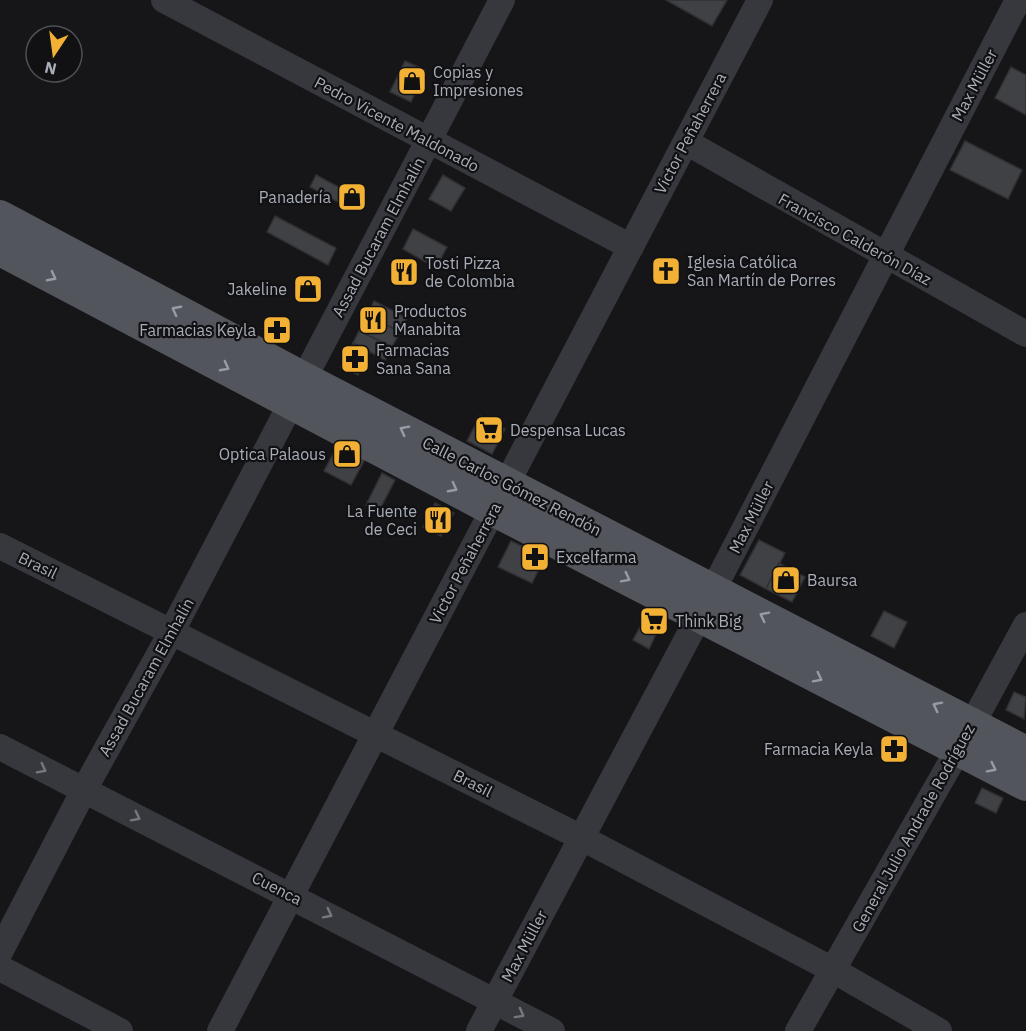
<svg xmlns="http://www.w3.org/2000/svg" width="1026" height="1031" viewBox="0 0 1026 1031" font-family="'IBM Plex Sans',sans-serif">
  <rect width="100%" height="100%" fill="#161618"/>
  <g fill="#404145" stroke="#303034" stroke-width="1.5">
    <polygon points="666,0 727,0 712,26"/>
    <polygon points="405,61 425,70 411,102 390,92"/>
    <polygon points="1011,67 1026,75 1026,115 995,98"/>
    <polygon points="965,141 1022,170 1008,199 950,170"/>
    <polygon points="316,175 359,198 353,210 310,187"/>
    <polygon points="443,175 465,188 451,211 429,199"/>
    <polygon points="275,216 336,248 328,265 267,232"/>
    <polygon points="413,229 447,247 436,268 403,249"/>
    <polygon points="305,283 315,288 311,295 301,290"/>
    <polygon points="374,301 407,318 400,332 367,315"/>
    <polygon points="367,315 400,332 392,347 359,331"/>
    <polygon points="268,319 291,331 286,340 263,328"/>
    <polygon points="359,331 392,347 385,360 353,343"/>
    <polygon points="353,343 370,351 358,375 341,367"/>
    <polygon points="480,416 505,429 492,454 467,441"/>
    <polygon points="338,445 365,459 351,485 324,471"/>
    <polygon points="382,473 395,480 379,511 366,505"/>
    <polygon points="435,503 454,513 441,536 423,527"/>
    <polygon points="759,540 785,553 766,589 740,575"/>
    <polygon points="511,541 545,557 532,583 498,567"/>
    <polygon points="779,563 805,577 792,602 766,589"/>
    <polygon points="884,611 907,622 894,648 871,636"/>
    <polygon points="647,614 662,621 649,649 633,640"/>
    <polygon points="1014,692 1026,697 1024,719 1006,710"/>
    <polygon points="890,737 907,745 898,762 882,753"/>
    <polygon points="982,788 1003,798 996,813 975,803"/>
  </g>
  <g fill="none" stroke-linecap="round" stroke-linejoin="round">
    <g stroke="#37383d" stroke-width="26">
      <polyline points="164,0 631,247"/>
      <polyline points="686,142 1026,334"/>
      <polyline points="0,546 582,838 833,970 939,1031"/>
      <polyline points="0,747 552,1031"/>
      <polyline points="0,952 84,790 172,631 502,0"/>
      <polyline points="0,968 120,1031"/>
      <polyline points="220,1031 760,0"/>
      <polyline points="479,1031 713,590 1018,0"/>
      <polyline points="798,1031 958,750 1026,625"/>
    </g>
    <g stroke="#53555c" stroke-width="32">
      <polyline points="0,216 304,378 1026,752"/>
      <polyline points="0,250 493,510 1026,785"/>
    </g>
  </g>
  <defs><path id="oneway-chevron" d="M-2-3.5L2.5 0L-2 3.5" fill="none" stroke-width="1.6" stroke-linecap="round" stroke-linejoin="round" transform="scale(1.5)"/></defs>
  <g stroke="#979ba6">
    <use href="#oneway-chevron" transform="translate(52 277) rotate(28)"/>
    <use href="#oneway-chevron" transform="translate(176 310) rotate(-152)"/>
    <use href="#oneway-chevron" transform="translate(225 367) rotate(28)"/>
    <use href="#oneway-chevron" transform="translate(404 430) rotate(-153)"/>
    <use href="#oneway-chevron" transform="translate(453 488) rotate(28)"/>
    <use href="#oneway-chevron" transform="translate(626 578) rotate(27)"/>
    <use href="#oneway-chevron" transform="translate(764 616) rotate(-153)"/>
    <use href="#oneway-chevron" transform="translate(818 678) rotate(27)"/>
    <use href="#oneway-chevron" transform="translate(937 706) rotate(-153)"/>
    <use href="#oneway-chevron" transform="translate(992 768) rotate(27)"/>
  </g>
  <g stroke="#757881">
    <use href="#oneway-chevron" transform="translate(42 769) rotate(27)"/>
    <use href="#oneway-chevron" transform="translate(136 817) rotate(27)"/>
    <use href="#oneway-chevron" transform="translate(328 914) rotate(27)"/>
    <use href="#oneway-chevron" transform="translate(520 1014) rotate(29)"/>
  </g>
  <defs>
    <g id="shop-square" transform="scale(1.5)"><rect x="-9" y="-9" width="18" height="18" rx="4" fill="#f2b134" stroke="#111113"/><path d="M-5-2.5h2.3a2.7 3.5 0 0 1 5.4 0H5L5.5 6h-11ZM-1.5-2.5h3a1.5 2.3 0 0 0-3 0Z" fill="#111"/></g>
    <g id="church-square" transform="scale(1.5)"><rect x="-9" y="-9" width="18" height="18" rx="4" fill="#f2b134" stroke="#111113"/><path d="M-1.2-6h2.4v3.5h3.3v2.4h-3.3V6h-2.4V-.1h-3.3v-2.4h3.3Z" fill="#111"/></g>
    <g id="restaurant-square" transform="scale(1.5)"><rect x="-9" y="-9" width="18" height="18" rx="4" fill="#f2b134" stroke="#111113"/><path d="M-5-6h1v4h1v-4h1v4h1v-4h1v5L-1.5 .5V6h-2V.5L-5-1ZM5-6V6H3V1.5H1.5Q1.5-4 5-6Z" fill="#111"/></g>
    <g id="pharmacy-square" transform="scale(1.5)"><rect x="-9" y="-9" width="18" height="18" rx="4" fill="#f2b134" stroke="#111113"/><path d="M-2-6h4v4h4v4h-4v4h-4v-4h-4v-4h4Z" fill="#111"/></g>
    <g id="supermarket-square" transform="scale(1.5)"><rect x="-9" y="-9" width="18" height="18" rx="4" fill="#f2b134" stroke="#111113"/><path d="M-6-5.5h2.5l.6 2H6L4.5 2H-2.5L-4.4-4H-6ZM-1.5 3.2a1.3 1.3 0 1 0 .1 0ZM3 3.2a1.3 1.3 0 1 0 .1 0Z" fill="#111"/></g>
  </defs>
  <g fill-rule="evenodd">
    <use href="#shop-square" x="412" y="81"/>
    <use href="#shop-square" x="352" y="197"/>
    <use href="#church-square" x="666" y="271"/>
    <use href="#restaurant-square" x="404" y="272"/>
    <use href="#shop-square" x="308" y="289"/>
    <use href="#restaurant-square" x="373" y="320"/>
    <use href="#pharmacy-square" x="277" y="330"/>
    <use href="#pharmacy-square" x="355" y="359"/>
    <use href="#supermarket-square" x="489" y="430"/>
    <use href="#shop-square" x="347" y="454"/>
    <use href="#restaurant-square" x="438" y="520"/>
    <use href="#pharmacy-square" x="535" y="557"/>
    <use href="#shop-square" x="786" y="580"/>
    <use href="#supermarket-square" x="654" y="621"/>
    <use href="#pharmacy-square" x="894" y="749"/>
  </g>
  <g text-anchor="middle" dominant-baseline="central" stroke-width="4.5" stroke-linejoin="round" paint-order="stroke">
    <g font-size="16" fill="#a8adb8" stroke="#111113" text-anchor="start">
      <text x="433" y="72">Copias y<tspan x="433" dy="18">Impresiones</tspan></text>
      <text x="331" y="197" text-anchor="end">Panadería</text>
      <text x="687" y="262">Iglesia Católica<tspan x="687" dy="18">San Martín de Porres</tspan></text>
      <text x="425" y="263">Tosti Pizza<tspan x="425" dy="18">de Colombia</tspan></text>
      <text x="287" y="289" text-anchor="end">Jakeline</text>
      <text x="394" y="311">Productos<tspan x="394" dy="18">Manabita</tspan></text>
      <text x="256" y="330" text-anchor="end">Farmacias Keyla</text>
      <text x="376" y="350">Farmacias<tspan x="376" dy="18">Sana Sana</tspan></text>
      <text x="510" y="430">Despensa Lucas</text>
      <text x="326" y="454" text-anchor="end">Optica Palaous</text>
      <text x="417" y="511" text-anchor="end">La Fuente<tspan x="417" dy="18">de Ceci</tspan></text>
      <text x="556" y="557">Excelfarma</text>
      <text x="807" y="580">Baursa</text>
      <text x="675" y="621">Think Big</text>
      <text x="873" y="749" text-anchor="end">Farmacia Keyla</text>
    </g>
    <g font-size="16" fill="#a8adb8" stroke="#111113">
      <text transform="translate(974 85) rotate(-62)">Max Müller</text>
      <text transform="translate(397 124) rotate(28)">Pedro Vicente Maldonado</text>
      <text transform="translate(690 133) rotate(-62)">Victor Peñaherrera</text>
      <text transform="translate(378 237) rotate(-62)">Assad Bucaram Elmhalín</text>
      <text transform="translate(855 239) rotate(29)">Francisco Calderón Díaz</text>
      <text transform="translate(512 486) rotate(27)">Calle Carlos Gómez Rendón</text>
      <text transform="translate(751 517) rotate(-63)">Max Müller</text>
      <text transform="translate(465 563) rotate(-62)">Victor Peñaherrera</text>
      <text transform="translate(38 565) rotate(26)">Brasil</text>
      <text transform="translate(146 677) rotate(-61)">Assad Bucaram Elmhalín</text>
      <text transform="translate(473 783) rotate(27)">Brasil</text>
      <text transform="translate(913 828) rotate(-61)">General Julio Andrade Rodríguez</text>
      <text transform="translate(277 888) rotate(27)">Cuenca</text>
      <text transform="translate(524 946) rotate(-62)">Max Müller</text>
    </g>
  </g>
  <g transform="translate(54 54) rotate(193)"><circle r="28" fill="#111113" stroke="#4d4f55" stroke-width="1.5"/>
  <path d="M0-4.5L10 22L0 15L-10 22Z" fill="#f2b134"/>
  <text y="-9" font-size="16" font-weight="bold" text-anchor="middle" fill="#a8adb8">N</text>
  </g>
</svg>
